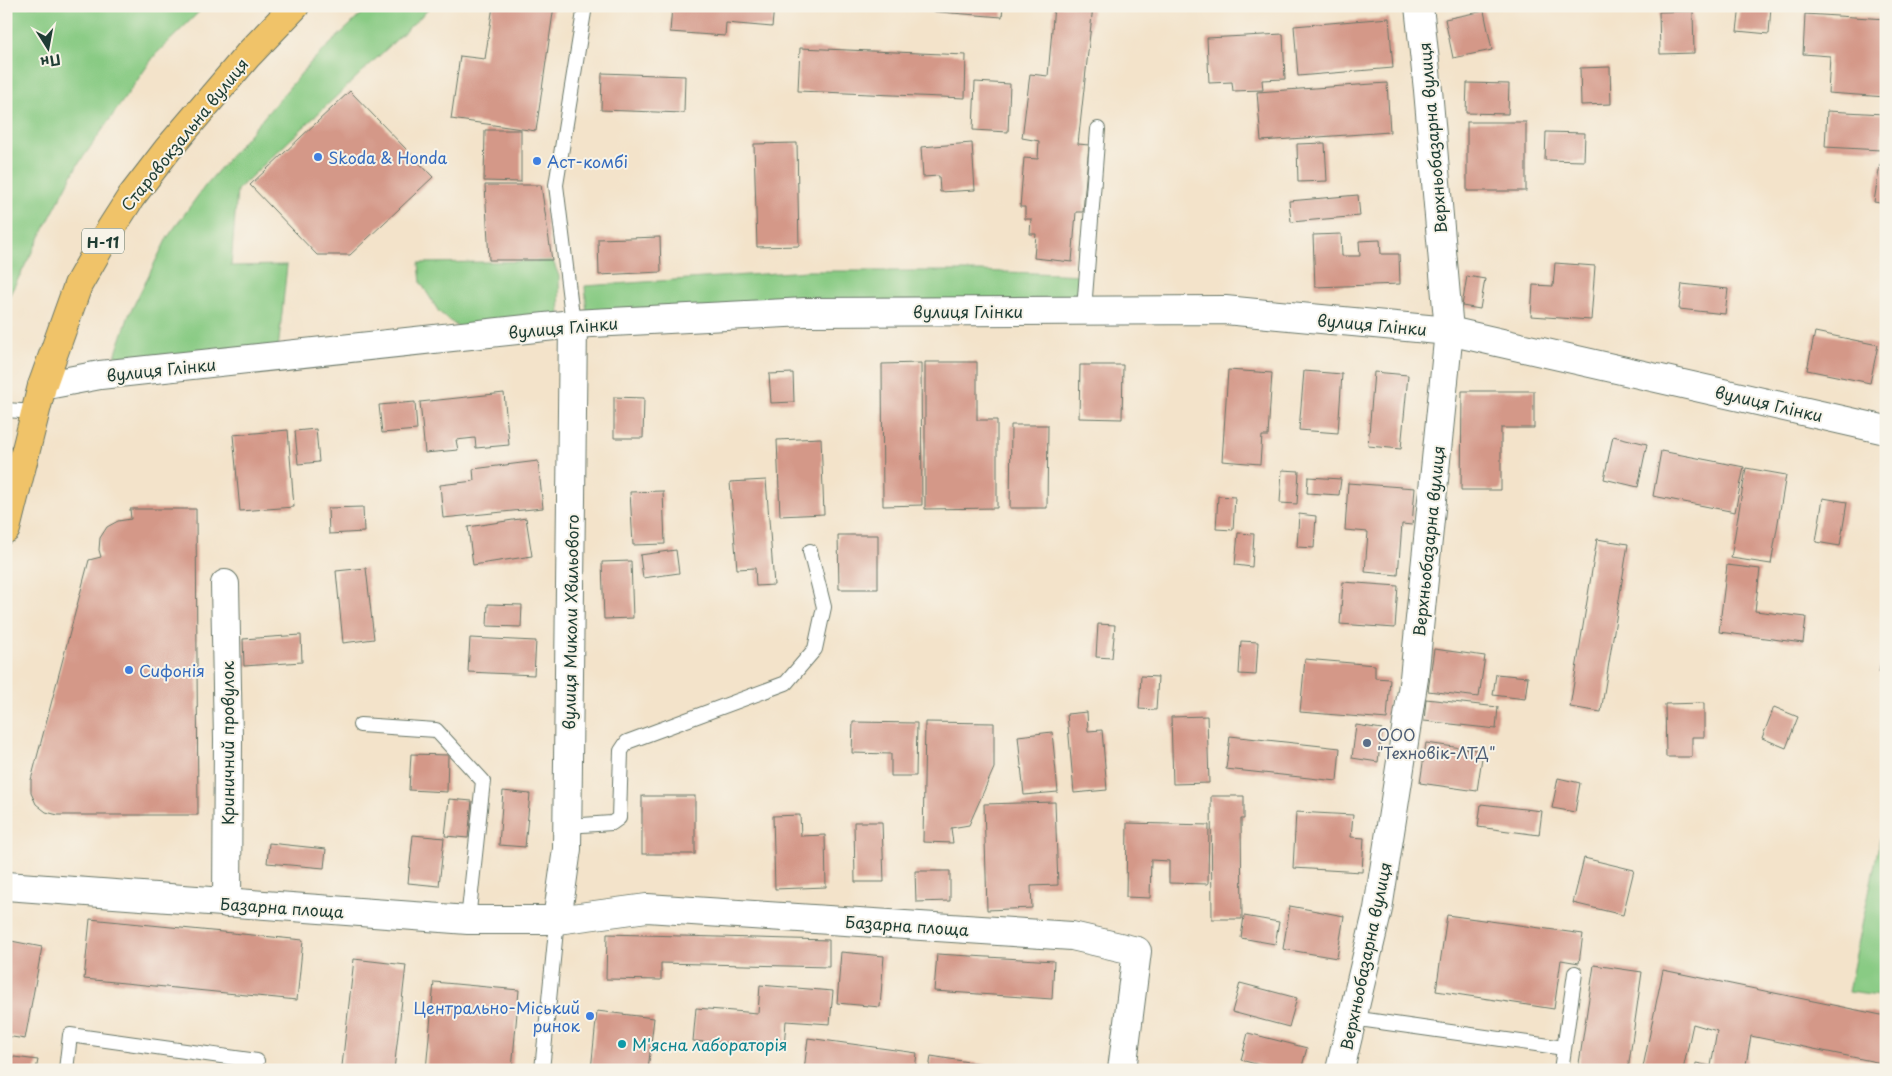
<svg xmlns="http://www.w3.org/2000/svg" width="1892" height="1076" viewBox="0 0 1892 1076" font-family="'Playpen Sans',sans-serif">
  <rect width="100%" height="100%" fill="#f7f3e8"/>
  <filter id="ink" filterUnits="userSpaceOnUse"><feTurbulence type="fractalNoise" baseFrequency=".02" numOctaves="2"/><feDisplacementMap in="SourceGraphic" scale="10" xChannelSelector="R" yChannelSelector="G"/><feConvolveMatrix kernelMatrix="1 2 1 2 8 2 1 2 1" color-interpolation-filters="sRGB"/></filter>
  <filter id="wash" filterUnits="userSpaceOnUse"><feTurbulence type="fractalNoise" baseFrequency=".0096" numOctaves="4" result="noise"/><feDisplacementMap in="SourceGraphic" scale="20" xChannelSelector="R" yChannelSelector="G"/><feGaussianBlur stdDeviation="1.12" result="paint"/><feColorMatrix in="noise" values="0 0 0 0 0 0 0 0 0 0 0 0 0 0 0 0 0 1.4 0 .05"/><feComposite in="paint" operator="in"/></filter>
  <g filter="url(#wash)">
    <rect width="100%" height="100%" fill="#f3e3ca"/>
    <g fill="#89cb84" stroke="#54845c">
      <polygon points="6,6 205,6 155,55 77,166 6,302"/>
      <polygon points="370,6 432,6 237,190 231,266 287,265 278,350 111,368 129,315 167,238 205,186 311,62"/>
      <polygon points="553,261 559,276 560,321 464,332 439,312 421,283 419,263"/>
      <polygon points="807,271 979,271 1086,275 1084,300 587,316 585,286"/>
      <polygon points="1886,811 1886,997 1848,992"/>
    </g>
    <g id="blocks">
      <g fill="#d49888">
        <polygon points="493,6 554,6 536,131 451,119 460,56 485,59"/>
        <polygon points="672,6 774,6 772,27 726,23 725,36 670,32"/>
        <polygon points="889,6 1003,6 1002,17 889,8"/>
        <polygon points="1054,6 1093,6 1078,144 1089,145 1083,212 1076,212 1072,262 1034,258 1036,234 1030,234 1031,219 1025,219 1025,207 1020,207 1024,158 1038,159 1039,141 1022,138 1030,74 1048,76"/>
        <polygon points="1740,6 1771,6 1769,34 1737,31"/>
        <polygon points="1484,11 1492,50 1453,58 1445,19"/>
        <polygon points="1693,11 1694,53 1660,54 1659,12"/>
        <polygon points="1805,14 1886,19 1886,97 1828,93 1830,56 1803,54"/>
        <polygon points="1389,18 1393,68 1298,76 1294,26"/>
        <polygon points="1283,34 1285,79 1262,80 1263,90 1233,91 1232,82 1209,83 1207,38"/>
        <polygon points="800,48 966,55 965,98 798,91"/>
        <polygon points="1610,67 1611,104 1581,105 1580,68"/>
        <polygon points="602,73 685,76 684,113 601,110"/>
        <polygon points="975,82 1010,84 1008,132 973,130"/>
        <polygon points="1387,83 1390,132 1261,141 1257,92"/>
        <polygon points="1467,83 1509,84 1508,114 1466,113"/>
        <polygon points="350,91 433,177 350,255 317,255 250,185"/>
        <polygon points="1827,111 1884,114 1881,150 1825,147"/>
        <rect x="1467" y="122" width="59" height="69"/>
        <polygon points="485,130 521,130 521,182 484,181"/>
        <polygon points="1546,132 1585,133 1584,161 1545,160"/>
        <polygon points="797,143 799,246 757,247 754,144"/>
        <polygon points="972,143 975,190 940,192 939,176 923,177 921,147"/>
        <polygon points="1325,143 1327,181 1298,182 1297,144"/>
        <polygon points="1880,164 1886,165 1886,204 1874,202"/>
        <polygon points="485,185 541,185 552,260 489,260"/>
        <polygon points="1358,195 1360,216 1291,222 1289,201"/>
        <polygon points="1341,234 1342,256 1360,256 1359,241 1380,240 1381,254 1399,254 1400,284 1315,287 1313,235"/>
        <polygon points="660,237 661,272 599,275 598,239"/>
        <polygon points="1555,263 1595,266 1591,320 1531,316 1533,285 1553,286"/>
        <polygon points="1467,276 1485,279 1480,309 1462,306"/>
        <polygon points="1682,284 1728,289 1725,314 1679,309"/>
        <polygon points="1815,332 1878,345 1870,383 1807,370"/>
        <polygon points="925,362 977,362 977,420 997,420 997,508 925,509"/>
        <polygon points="921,363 922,505 883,506 882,364"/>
        <polygon points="1080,365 1123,365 1122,419 1079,418"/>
        <polygon points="1228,370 1272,373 1268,436 1262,436 1260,464 1222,461"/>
        <polygon points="1304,371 1342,374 1338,433 1299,430"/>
        <polygon points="1374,372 1408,375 1401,449 1368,446"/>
        <polygon points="793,373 794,402 771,403 769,374"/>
        <polygon points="1462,391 1534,391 1534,428 1501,428 1501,490 1461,490"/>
        <polygon points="504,393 509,445 476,448 475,438 456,440 458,450 425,453 420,402"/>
        <polygon points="614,397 644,398 643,438 614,438"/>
        <polygon points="415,402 417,430 382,433 379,405"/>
        <polygon points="1011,425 1048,425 1047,508 1010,508"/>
        <polygon points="316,429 319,462 298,464 295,431"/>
        <polygon points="288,430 294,507 240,511 233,435"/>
        <polygon points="1613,436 1647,444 1638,487 1604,479"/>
        <polygon points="821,438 824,514 780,516 777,440"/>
        <polygon points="1661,451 1744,467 1735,512 1653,496"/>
        <polygon points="538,461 543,508 443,518 440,485 474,481 473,469"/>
        <polygon points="1746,468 1786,475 1771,564 1731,558"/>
        <polygon points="1282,470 1299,471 1297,504 1280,503"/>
        <polygon points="1308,477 1341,479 1339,495 1307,493"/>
        <polygon points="766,480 774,585 756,586 755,568 737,569 730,482"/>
        <polygon points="1348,483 1415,488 1412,525 1402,524 1398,575 1365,572 1368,532 1345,530"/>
        <polygon points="663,491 665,544 633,545 630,492"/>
        <polygon points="1218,496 1235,497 1233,530 1216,529"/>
        <polygon points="1823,498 1847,502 1840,546 1816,542"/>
        <polygon points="363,507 364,532 329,534 328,508"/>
        <polygon points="130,509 196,509 198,815 58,815 46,812 36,804 31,793 31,780 89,560 101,557 99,550 100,538 107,527 118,521 131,519"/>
        <polygon points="1299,514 1316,516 1314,548 1297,547"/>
        <polygon points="526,518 532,556 473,565 468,527"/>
        <polygon points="1238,533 1254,534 1252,567 1235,565"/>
        <polygon points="838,535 878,535 878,589 839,589"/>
        <polygon points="1597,539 1628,544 1601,712 1570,707"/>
        <polygon points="676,550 679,573 643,578 640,555"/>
        <polygon points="631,561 633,618 604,619 602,562"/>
        <polygon points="1727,565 1760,569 1755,611 1806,617 1803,643 1719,632"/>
        <polygon points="366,568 374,639 343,643 336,571"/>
        <polygon points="1343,582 1398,586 1395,628 1340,624"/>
        <polygon points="488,604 522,605 521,627 487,626"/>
        <polygon points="1098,624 1115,625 1112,658 1096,657"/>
        <polygon points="301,635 302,662 244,666 243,639"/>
        <polygon points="470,638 536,641 534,675 468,672"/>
        <polygon points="1241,641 1258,642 1256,675 1239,674"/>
        <polygon points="1885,641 1886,641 1886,673 1879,672"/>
        <polygon points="1434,649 1485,656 1479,697 1428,691"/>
        <polygon points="1305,659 1375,665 1375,678 1390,679 1387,719 1300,712"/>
        <polygon points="1496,674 1528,677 1525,699 1493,695"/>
        <polygon points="1141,676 1158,677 1156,710 1139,709"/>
        <polygon points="1426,699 1498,707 1496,729 1424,721"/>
        <polygon points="1704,703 1704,737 1692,737 1692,757 1666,757 1665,704"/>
        <polygon points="1774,707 1798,717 1786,748 1762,738"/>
        <polygon points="1087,712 1088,731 1102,730 1107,790 1074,793 1067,714"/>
        <polygon points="1207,716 1209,783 1173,784 1171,717"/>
        <polygon points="853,722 917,723 916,776 891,776 891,754 852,753"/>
        <polygon points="925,722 994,723 994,768 969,825 951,828 953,843 923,842"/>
        <polygon points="1356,725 1382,729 1378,762 1352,758"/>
        <polygon points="1052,732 1058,792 1024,795 1018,736"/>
        <polygon points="1230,736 1340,748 1337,781 1226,769"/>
        <polygon points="1426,743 1483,751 1477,791 1420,783"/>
        <polygon points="411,754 448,755 447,792 409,790"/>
        <polygon points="1558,778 1580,783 1575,812 1552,808"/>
        <polygon points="503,791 530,794 525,847 499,845"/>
        <rect x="642" y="796" width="53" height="58"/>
        <polygon points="1211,796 1244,796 1244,819 1241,819 1242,919 1212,919"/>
        <polygon points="449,799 472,801 468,838 445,836"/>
        <polygon points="1055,802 1058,885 1031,886 1032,908 987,910 984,804"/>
        <polygon points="1481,804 1542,811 1539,835 1478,827"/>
        <polygon points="1296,812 1353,815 1351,837 1364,838 1362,872 1293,868"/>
        <polygon points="800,815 801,836 825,835 826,887 775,889 773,816"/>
        <polygon points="854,822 882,822 884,882 855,882"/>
        <polygon points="1127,823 1209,825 1208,884 1169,883 1169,861 1151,860 1150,898 1126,897"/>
        <polygon points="413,835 444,838 439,886 408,883"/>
        <polygon points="269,843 326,849 324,868 267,863"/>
        <polygon points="1584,858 1634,870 1623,915 1573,903"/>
        <polygon points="915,871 950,871 950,901 916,902"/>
        <polygon points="1290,906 1344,916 1337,958 1283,949"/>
        <polygon points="1447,915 1583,934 1579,963 1561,960 1554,1009 1436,991"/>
        <polygon points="1244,916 1279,922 1275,944 1241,938"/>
        <polygon points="90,919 303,940 297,1000 84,979"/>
        <polygon points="607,934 829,940 829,967 661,963 661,980 606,979"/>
        <polygon points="6,940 42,947 25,1039 6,1036"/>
        <polygon points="841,952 884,956 880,1007 837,1003"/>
        <polygon points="937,954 1054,961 1052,999 934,991"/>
        <polygon points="354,959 406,965 394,1070 372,1070 342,1066"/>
        <polygon points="1594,965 1642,972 1628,1070 1578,1070"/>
        <polygon points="1663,970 1886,1016 1886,1064 1751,1036 1745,1070 1695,1070 1696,1063 1711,1066 1717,1031 1693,1024 1683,1070 1654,1070 1643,1067"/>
        <polygon points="434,982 519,990 512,1070 426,1070"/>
        <polygon points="1240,983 1297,998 1289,1027 1232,1012"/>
        <polygon points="760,985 833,991 830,1024 786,1021 784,1048 693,1041 696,1008 758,1013"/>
        <polygon points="597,1011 654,1018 648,1070 591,1070"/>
        <polygon points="1248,1033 1307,1048 1301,1070 1278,1070 1241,1060"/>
        <polygon points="808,1038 917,1053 915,1070 804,1070"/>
        <polygon points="6,1056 38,1060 36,1070 6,1070"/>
        <polygon points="931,1056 987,1065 986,1070 929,1070"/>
      </g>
    </g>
  </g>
  <g filter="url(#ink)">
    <use href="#blocks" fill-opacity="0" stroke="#697768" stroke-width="1"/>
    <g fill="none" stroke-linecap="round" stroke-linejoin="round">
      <g stroke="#697768" stroke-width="16">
        <g id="lane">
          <polyline points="1084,310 1098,129"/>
          <polyline points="573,324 556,185 585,6"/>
          <polyline points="6,410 35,412"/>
          <polyline points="360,725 436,730 483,781 468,920"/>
          <polyline points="567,826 612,823 619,818 621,751 627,742 786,683 815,649 824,607 810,551"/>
          <polyline points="1352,1018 1564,1048"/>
          <polyline points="66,1070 70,1035 257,1061"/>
          <polyline points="542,1070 557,920"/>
          <polyline points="1561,1070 1575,973"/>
        </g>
      </g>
      <g stroke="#697768" stroke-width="30">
        <g id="street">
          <polyline points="42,386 100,375 573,324 806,312 1225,310 1449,331 1886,430"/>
          <polyline points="225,584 228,739 227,903"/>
          <polyline points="6,886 468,920 557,920 647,908 1072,936 1137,951 1122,1070"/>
          <polyline points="557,920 567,849 573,324"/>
          <polyline points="1340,1070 1378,909 1414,678 1449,331 1428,90 1419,6"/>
        </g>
      </g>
      <g stroke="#697768" stroke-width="30">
        <polyline id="primary" points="6,529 42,386 78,285 106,236 131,197 168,149 248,55 295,6"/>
      </g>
      <use href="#lane" stroke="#fff" stroke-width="14"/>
      <use href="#street" stroke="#fff" stroke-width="28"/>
      <use href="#primary" stroke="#f0c369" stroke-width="28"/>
    </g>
  </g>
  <g fill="#3f7fe0" stroke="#f7f3e8" stroke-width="2">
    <circle cx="318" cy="157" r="5"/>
    <circle cx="537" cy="161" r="5"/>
    <circle cx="129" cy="670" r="5"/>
    <circle cx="590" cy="1016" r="5"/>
  </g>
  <circle fill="#5c6f8a" stroke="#f7f3e8" stroke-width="2" cx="1367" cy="743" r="5"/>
  <circle fill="#0f9aa8" stroke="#f7f3e8" stroke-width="2" cx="622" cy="1044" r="5"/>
  <g text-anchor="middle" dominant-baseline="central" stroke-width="4" stroke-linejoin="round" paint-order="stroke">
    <rect fill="#f7f3e8" stroke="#60746a" stroke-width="1" x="82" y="228.5" width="42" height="25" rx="4"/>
    <g font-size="15" font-weight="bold" fill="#1f3d34">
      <text x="103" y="241">Н-11</text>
    </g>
    <g font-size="16" fill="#1f3d34" stroke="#f7f3e8">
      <text transform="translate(184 134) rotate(-51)">Старовокзальна вулиця</text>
      <text transform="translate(1432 138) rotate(-95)">Верхньобазарна вулиця</text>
      <text x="968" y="311">вулиця Глінки</text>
      <text transform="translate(1372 324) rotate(5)">вулиця Глінки</text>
      <text transform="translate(563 327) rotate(-5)">вулиця Глінки</text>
      <text transform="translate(161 369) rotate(-6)">вулиця Глінки</text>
      <text transform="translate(1769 403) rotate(13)">вулиця Глінки</text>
      <text transform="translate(1428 541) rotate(-84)">Верхньобазарна вулиця</text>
      <text transform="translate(570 622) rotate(-89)">вулиця Миколи Хвильового</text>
      <text transform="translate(227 743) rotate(-90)">Криничний провулок</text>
      <text transform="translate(282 907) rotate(4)">Базарна площа</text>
      <text transform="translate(907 925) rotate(4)">Базарна площа</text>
      <text transform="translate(1365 956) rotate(-78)">Верхньобазарна вулиця</text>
    </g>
    <g font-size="16" fill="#366cbe" stroke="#f7f3e8" text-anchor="start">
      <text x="328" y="157">Skoda &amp; Honda</text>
      <text x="547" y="161">Аст-комбі</text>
      <text x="139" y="670">Сифонія</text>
      <text x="580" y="1007" text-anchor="end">Центрально-Міський<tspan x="580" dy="18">ринок</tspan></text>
    </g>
    <g font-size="16" fill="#4e5e75" stroke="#f7f3e8" text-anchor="start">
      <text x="1377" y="734">ООО<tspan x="1377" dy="18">"Техновік-ЛТД"</tspan></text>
    </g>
    <g font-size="16" fill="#0d838f" stroke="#f7f3e8" text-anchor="start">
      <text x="632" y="1044">М'ясна лабораторія</text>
    </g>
  </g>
  <rect width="1892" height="1076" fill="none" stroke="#f7f3e8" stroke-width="25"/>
  <g transform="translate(48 48) rotate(169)" stroke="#f7f3e8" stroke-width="4" paint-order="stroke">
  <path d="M0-4L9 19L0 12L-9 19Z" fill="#1f3d34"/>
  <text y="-8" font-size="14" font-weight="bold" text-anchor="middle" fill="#1f3d34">Пн</text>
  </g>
</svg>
